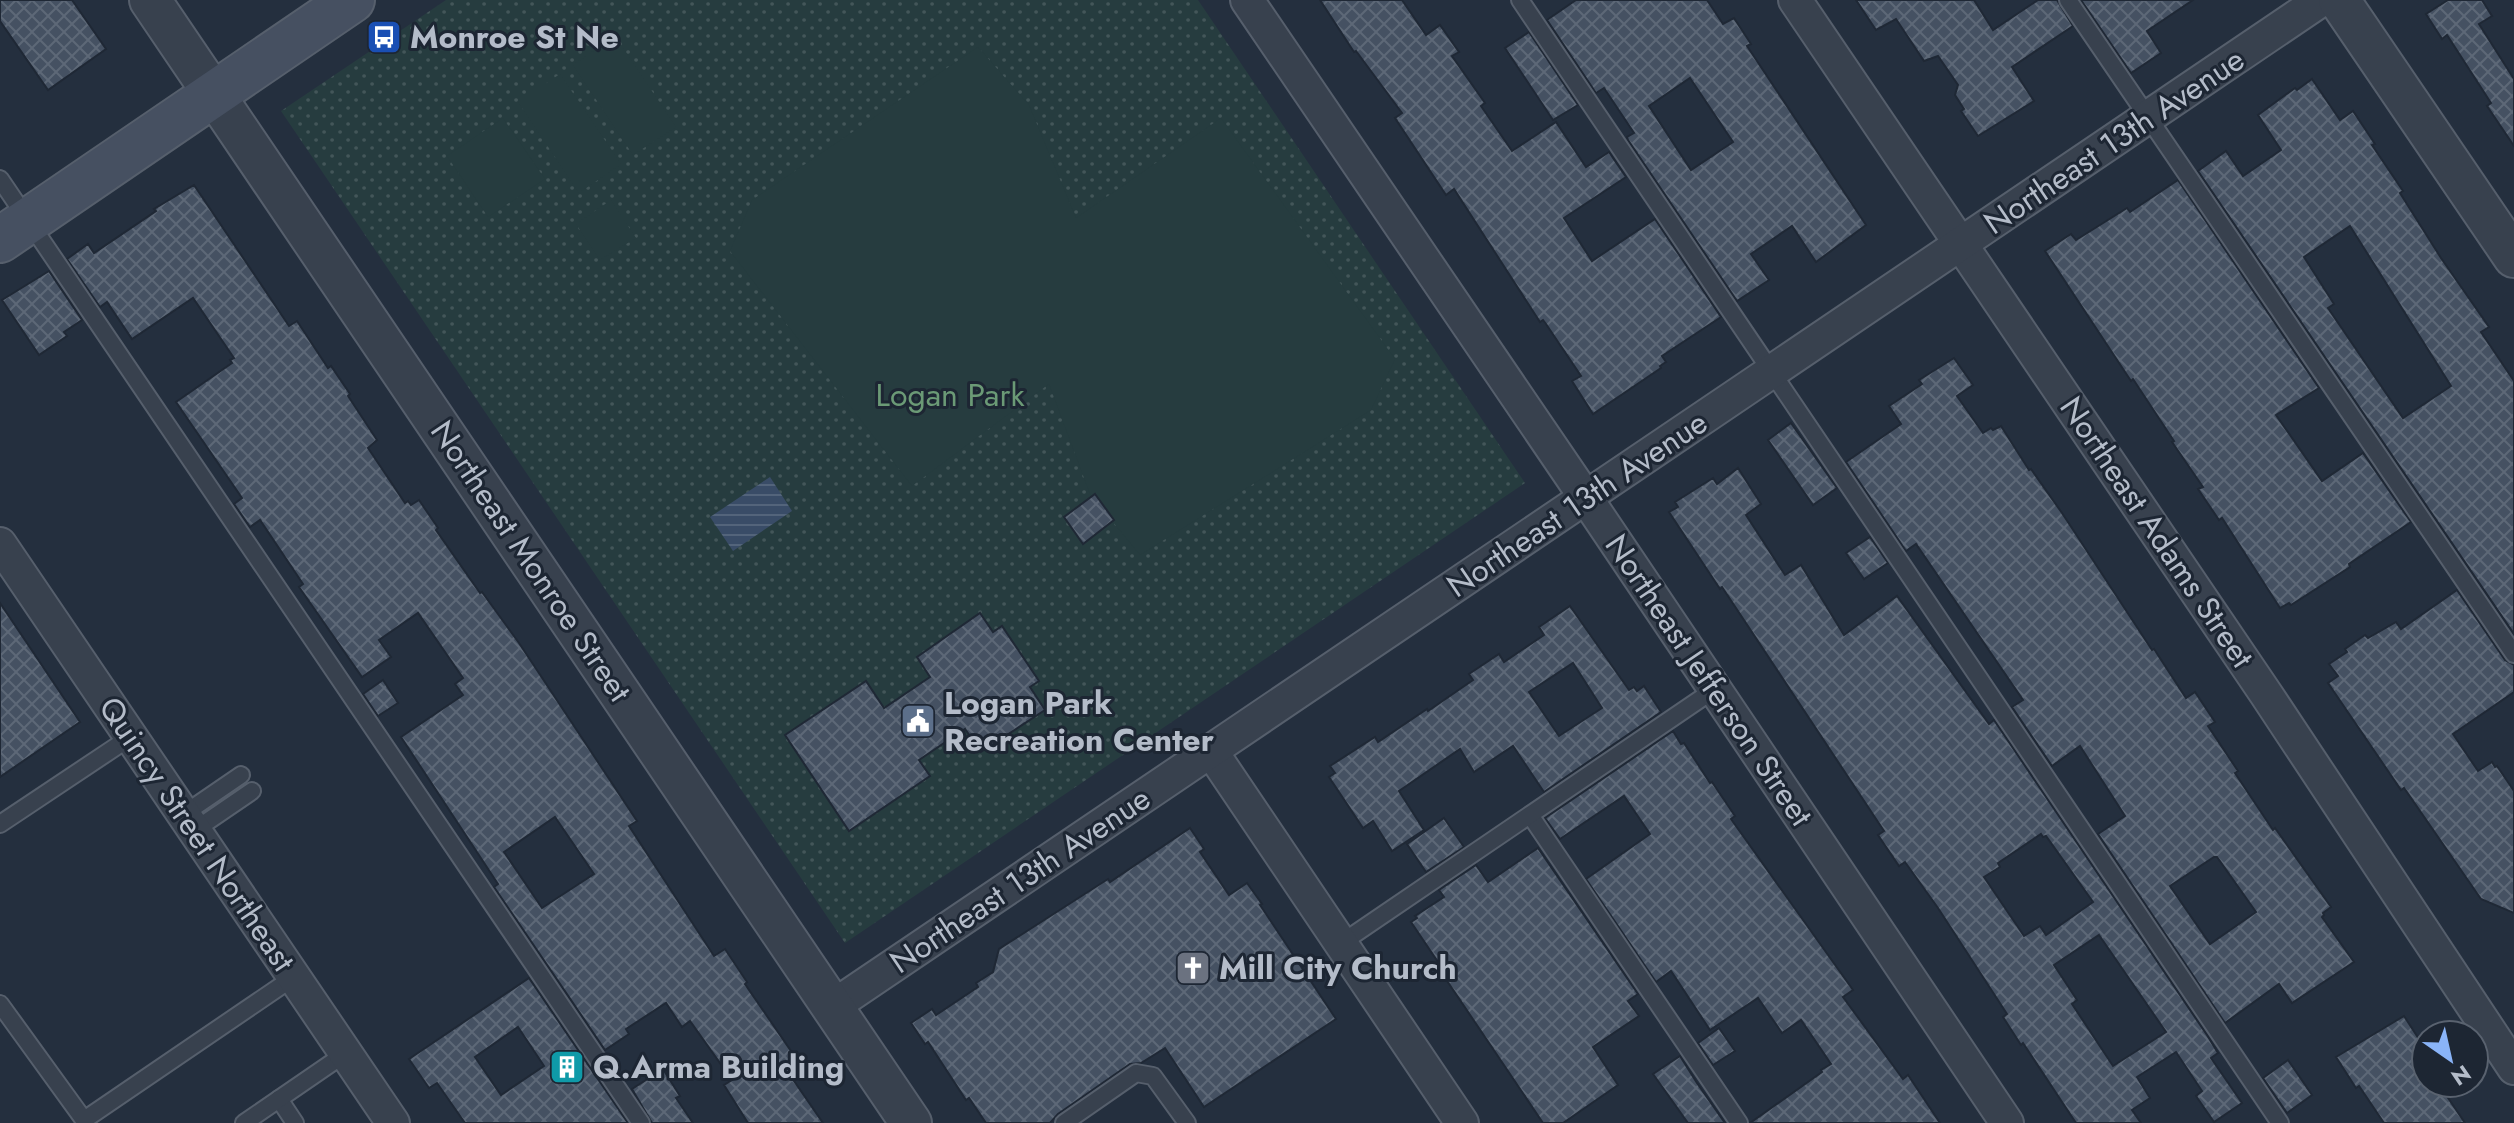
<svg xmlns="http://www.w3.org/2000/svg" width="2514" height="1123" viewBox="0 0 2514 1123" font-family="Jost,sans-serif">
  <defs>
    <pattern id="green-dots" width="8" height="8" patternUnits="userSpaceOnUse" patternTransform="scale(2)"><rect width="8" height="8" fill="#263c3f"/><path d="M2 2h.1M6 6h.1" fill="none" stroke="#435659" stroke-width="1.8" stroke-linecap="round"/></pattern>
    <pattern id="water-rules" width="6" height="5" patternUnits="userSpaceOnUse" patternTransform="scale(2)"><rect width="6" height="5" fill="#394c67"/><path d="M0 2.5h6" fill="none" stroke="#53647b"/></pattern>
    <pattern id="building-cross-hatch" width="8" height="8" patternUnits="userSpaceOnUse" patternTransform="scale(2)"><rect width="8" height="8" fill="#455162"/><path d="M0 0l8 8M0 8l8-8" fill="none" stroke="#5d6877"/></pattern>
  </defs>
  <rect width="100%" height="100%" fill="#242f3e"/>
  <polygon fill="url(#green-dots)" points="446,0 1198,0 1525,483 845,943 281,111"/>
  <g fill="#263c3f">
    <polygon points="615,36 676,127 633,155 573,65"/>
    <polygon points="978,47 1029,105 1076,218 1221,118 1395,359 1371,410 1140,555 1090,494 1049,384 912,486 730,251 752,200"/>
    <polygon points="560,74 621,164 579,193 518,102"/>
    <polygon points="503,118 545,179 488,217 447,156"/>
    <polygon points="611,200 636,238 600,260 576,224"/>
  </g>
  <polygon fill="url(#water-rules)" points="770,477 792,511 733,551 710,517"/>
  <g fill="url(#building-cross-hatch)" stroke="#1f2835" stroke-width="2" fill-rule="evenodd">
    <polygon points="0,0 72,0 106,49 48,90 0,21"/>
    <polygon points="1320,0 1402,0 1426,35 1440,25 1459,52 1452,56 1485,103 1481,106 1512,151 1556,122 1586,167 1609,152 1626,177 1564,218 1592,261 1655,219 1721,317 1662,356 1666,362 1660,366 1661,368 1593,414 1572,381 1581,376 1546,324 1543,320 1540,322 1454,189 1446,195 1395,118 1402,113 1356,51 1354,52"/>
    <path d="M1576,0H1707L1723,24L1734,18L1751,44L1747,46L1866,225L1816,262L1792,226L1751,254L1769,280L1737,301L1628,140L1627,137L1634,133L1604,88L1596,93L1547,20ZM1690,78L1733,142L1691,170L1649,106Z"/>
    <polygon points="1856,0 1974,0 1993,30 2038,0 2057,0 2073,26 2012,67 2034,101 1978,136 1961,111 1964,109 1955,95 1958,85 1938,56 1924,61 1896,19 1876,30"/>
    <polygon points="2081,0 2193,0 2147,31 2161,53 2131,73"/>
    <polygon points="2448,0 2482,0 2492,16 2479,24 2514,79 2514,146 2487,106 2491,103 2447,35 2442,39 2426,14"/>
    <polygon points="1529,32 1578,105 1553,120 1505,48"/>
    <path d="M2312,79L2340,120L2353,111L2375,144L2372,145L2403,191L2400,193L2441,258L2489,327L2481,332L2514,381V634L2198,171L2226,151L2243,176L2281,150L2258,115L2295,88L2297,90ZM2350,226L2451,386L2403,418L2328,308L2334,304L2304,257Z"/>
    <polygon points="2178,180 2319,388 2276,415 2322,481 2363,453 2411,522 2349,564 2350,567 2291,605 2289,603 2280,608 2222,518 2219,520 2198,489 2203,487 2172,442 2174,441 2133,379 2131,381 2045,251 2071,234 2076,240 2127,208 2130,212"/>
    <path d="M194,185L289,326L297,321L328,368L331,366L350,394L348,396L377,440L368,448L405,503L408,501L411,505L419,500L438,528L436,530L480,593L482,592L519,643L637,821L629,826L714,956L725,949L747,982L745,984L804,1070L792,1078L823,1123H748L724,1085L732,1080L690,1021L682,1027L666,1003L626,1029L629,1034L605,1050L494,887L498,884L401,737L463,695L455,684L463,678L418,613L379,640L391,657L362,677L299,587L303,584L260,520L250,527L234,504L242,498L176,402L232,363L230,360L234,358L193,298L132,339L107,302L100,307L67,259L88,244L94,253L156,211L154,209ZM555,817L594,874L542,908L504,852Z"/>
    <polygon points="49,271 82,320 64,332 67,336 39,355 2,300"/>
    <path d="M1954,358L1973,385L1957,396L1983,433L1991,428L1993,430L2001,426L2029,470L2031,469L2062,513L2152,650L2154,649L2186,698L2195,692L2215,722L2208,726L2238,771L2235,773L2273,830L2275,828L2331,907L2323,913L2324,915L2322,917L2354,962L2292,1003L2279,984L2225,1023L2098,834L2125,816L2080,746L2052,766L2012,707L2023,700L1916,544L1906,551L1846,462L1901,424L1889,406L1922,384L1919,380ZM2214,857H2217L2256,912L2210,944L2170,886Z"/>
    <polygon points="1791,423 1837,488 1813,505 1768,440"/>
    <path d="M1738,468L1761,504L1746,515L1785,575L1801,565L1844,635L1897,596L1989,724L1994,720L2207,1035L2218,1053L2211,1058L2242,1103L2214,1122L2196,1096L2202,1091L2176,1052L2137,1077L2150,1098L2132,1110L2141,1123H2076L2023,1043L2021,1045L2003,1017L2007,1014L1938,908L1905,862L1899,866L1878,835L1884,831L1722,587L1720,589L1669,512L1678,507L1675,502L1713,478L1717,484ZM2041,834L2043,837L2046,836L2093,902L2046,935L2040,926L2024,936L1984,877L2000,867L1998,863ZM2099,935L2166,1032L2113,1066L2072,1004L2077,1000L2054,965Z"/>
    <polygon points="1095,494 1114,520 1083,544 1064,517"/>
    <polygon points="1870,537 1888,563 1864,579 1846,553"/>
    <polygon points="2457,590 2505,660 2514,665 2514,692 2453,734 2478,771 2492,762 2495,767 2497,766 2514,791 2514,913 2481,899 2404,788 2401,790 2328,683 2338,676 2329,664 2347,652 2345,649 2365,635 2368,638 2396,622 2401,629"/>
    <polygon points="0,603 80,722 0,777"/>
    <path d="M1570,606L1629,690L1634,687L1637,691L1644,686L1661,712L1544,792L1513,746L1474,772L1460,749L1399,791L1424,830L1392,851L1373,821L1363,828L1329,777L1335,773L1330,766L1375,737L1378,742L1427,709L1428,711L1473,680L1469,674L1499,654L1504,662L1544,635L1539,627ZM1573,663L1602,708L1559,736L1529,692Z"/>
    <polygon points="980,613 993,632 1002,626 1039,681 1030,687 1045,710 981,752 965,729 919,760 930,776 849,831 785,735 866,681 884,708 930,677 917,657"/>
    <polygon points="383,680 398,703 378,716 363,694"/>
    <polygon points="1673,731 1681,744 1684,743 1710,783 1712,782 1735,816 1731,819 1853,990 1843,997 1903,1079 1908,1075 1940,1123 1750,1123 1822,1072 1821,1070 1831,1064 1801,1020 1782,1033 1758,998 1710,1030 1671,971 1656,982 1586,879 1650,834 1624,796 1560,839 1545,818"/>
    <polygon points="1444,818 1464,847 1426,872 1407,844"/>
    <polygon points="1190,828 1204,849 1200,852 1229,895 1247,883 1262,904 1260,905 1336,1019 1204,1107 1165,1048 1141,1063 1130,1064 1058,1114 1050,1123 986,1123 969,1098 966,1100 928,1042 925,1044 911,1023 932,1009 936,1015 978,987 976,983 993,972 999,949 1108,879 1110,882"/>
    <polygon points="1538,848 1638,994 1628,1001 1639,1016 1593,1047 1618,1085 1563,1123 1543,1123 1437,966 1440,965 1411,922 1417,918 1415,916 1444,897 1439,890 1476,865 1488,882"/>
    <path d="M529,978L628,1123H465L437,1083L429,1088L409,1059ZM518,1027L544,1066L501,1095L475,1057Z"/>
    <polygon points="2404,1016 2426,1050 2426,1083 2438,1083 2465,1123 2384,1123 2359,1086 2356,1088 2336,1057"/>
    <polygon points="1719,1028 1735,1051 1713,1065 1698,1043"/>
    <polygon points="1680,1056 1697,1083 1725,1123 1688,1123 1653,1074"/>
    <polygon points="2288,1060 2312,1095 2287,1113 2263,1078"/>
    <polygon points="663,1069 680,1096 676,1098 693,1123 652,1123 632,1089"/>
  </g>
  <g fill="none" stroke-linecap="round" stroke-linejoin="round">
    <g stroke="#565f6c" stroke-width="20">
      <g id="service">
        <polyline points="1520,0 2280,1123"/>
        <polyline points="2068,0 2514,654"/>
        <polyline points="0,179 641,1123"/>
        <polyline points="184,814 241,775"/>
        <polyline points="1530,815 1739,1123"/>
        <polyline points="0,824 132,736"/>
        <polyline points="195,830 252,791"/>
        <polyline points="1340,944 1715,689"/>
        <polyline points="0,1004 84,1120 294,977"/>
        <polyline points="279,1099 295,1123"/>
        <polyline points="244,1123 346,1053"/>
        <polyline points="1064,1123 1136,1073 1153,1076 1187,1123"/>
      </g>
    </g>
    <g stroke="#565f6c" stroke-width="36">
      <g id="minor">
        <polyline points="1247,0 1586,498 2007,1123"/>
        <polyline points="1795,0 2266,694 2514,1068"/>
        <polyline points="0,544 393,1123"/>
        <polyline points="1211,751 1462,1123"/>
        <polyline points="832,1007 2321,0"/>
      </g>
    </g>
    <g stroke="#565f6c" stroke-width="44">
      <g id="tertiary">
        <polyline points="150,0 911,1123"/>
        <polyline points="2339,0 2514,257"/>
      </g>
    </g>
    <g stroke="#565f6c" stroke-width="48">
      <polyline id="secondary" points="0,240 352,0"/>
    </g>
    <use href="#service" stroke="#38414e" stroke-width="16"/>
    <use href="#minor" stroke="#38414e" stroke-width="32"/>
    <use href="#tertiary" stroke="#38414e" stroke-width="40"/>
    <use href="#secondary" stroke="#465061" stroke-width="44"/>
  </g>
  <defs>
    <g id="bus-square" transform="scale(1.8)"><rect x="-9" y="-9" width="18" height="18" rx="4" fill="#1a4fb4" stroke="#1d2633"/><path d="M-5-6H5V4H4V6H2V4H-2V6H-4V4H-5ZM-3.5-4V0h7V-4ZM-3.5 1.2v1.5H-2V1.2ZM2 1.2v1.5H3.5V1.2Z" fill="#fff"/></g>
    <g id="civic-square" transform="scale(1.8)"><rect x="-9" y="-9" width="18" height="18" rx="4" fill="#5c6f8a" stroke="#1d2633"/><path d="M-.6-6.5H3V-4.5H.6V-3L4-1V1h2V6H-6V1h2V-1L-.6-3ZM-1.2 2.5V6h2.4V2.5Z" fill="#fff"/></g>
    <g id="church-square" transform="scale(1.8)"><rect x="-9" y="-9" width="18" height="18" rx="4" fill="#6b7280" stroke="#1d2633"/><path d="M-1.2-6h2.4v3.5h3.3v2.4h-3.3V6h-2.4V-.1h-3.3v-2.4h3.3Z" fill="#fff"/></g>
    <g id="building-square" transform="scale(1.8)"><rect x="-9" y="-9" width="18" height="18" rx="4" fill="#0f9aa8" stroke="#1d2633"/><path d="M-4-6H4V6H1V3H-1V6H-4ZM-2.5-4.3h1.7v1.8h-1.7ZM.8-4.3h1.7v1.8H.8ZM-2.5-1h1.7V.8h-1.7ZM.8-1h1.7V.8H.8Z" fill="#fff"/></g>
  </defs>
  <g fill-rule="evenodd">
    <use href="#bus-square" x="384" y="37"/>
    <use href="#civic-square" x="918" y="721"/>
    <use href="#church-square" x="1193" y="968"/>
    <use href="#building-square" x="567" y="1067"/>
  </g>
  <g text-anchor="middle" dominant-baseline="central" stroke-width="6" stroke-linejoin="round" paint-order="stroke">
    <g font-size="32" font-weight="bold" fill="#b4bcc9" stroke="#1d2633" text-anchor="start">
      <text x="410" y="37">Monroe St Ne</text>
      <text x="944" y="703">Logan Park<tspan x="944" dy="37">Recreation Center</tspan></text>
      <text x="1219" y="968">Mill City Church</text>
      <text x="593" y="1067">Q.Arma Building</text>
    </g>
    <g font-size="32" fill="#b4bcc9" stroke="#1d2633">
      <text transform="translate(2114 141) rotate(-34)">Northeast 13th Avenue</text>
      <text transform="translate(1577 504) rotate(-34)">Northeast 13th Avenue</text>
      <text transform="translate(2157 532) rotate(56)">Northeast Adams Street</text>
      <text transform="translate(531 561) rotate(56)">Northeast Monroe Street</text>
      <text transform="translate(1709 680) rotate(56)">Northeast Jefferson Street</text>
      <text transform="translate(197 834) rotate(56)">Quincy Street Northeast</text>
      <text transform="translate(1020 880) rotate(-34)">Northeast 13th Avenue</text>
    </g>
    <g font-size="32" fill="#6b9a76" stroke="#1d2633">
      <text x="950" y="395">Logan Park</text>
    </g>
  </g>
  <g transform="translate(2450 1059) rotate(146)"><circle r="38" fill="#1d2633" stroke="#59626f" stroke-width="2"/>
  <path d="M0-6L14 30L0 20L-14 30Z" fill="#8ab4f8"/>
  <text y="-12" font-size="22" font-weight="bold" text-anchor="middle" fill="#b4bcc9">N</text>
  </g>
</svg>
